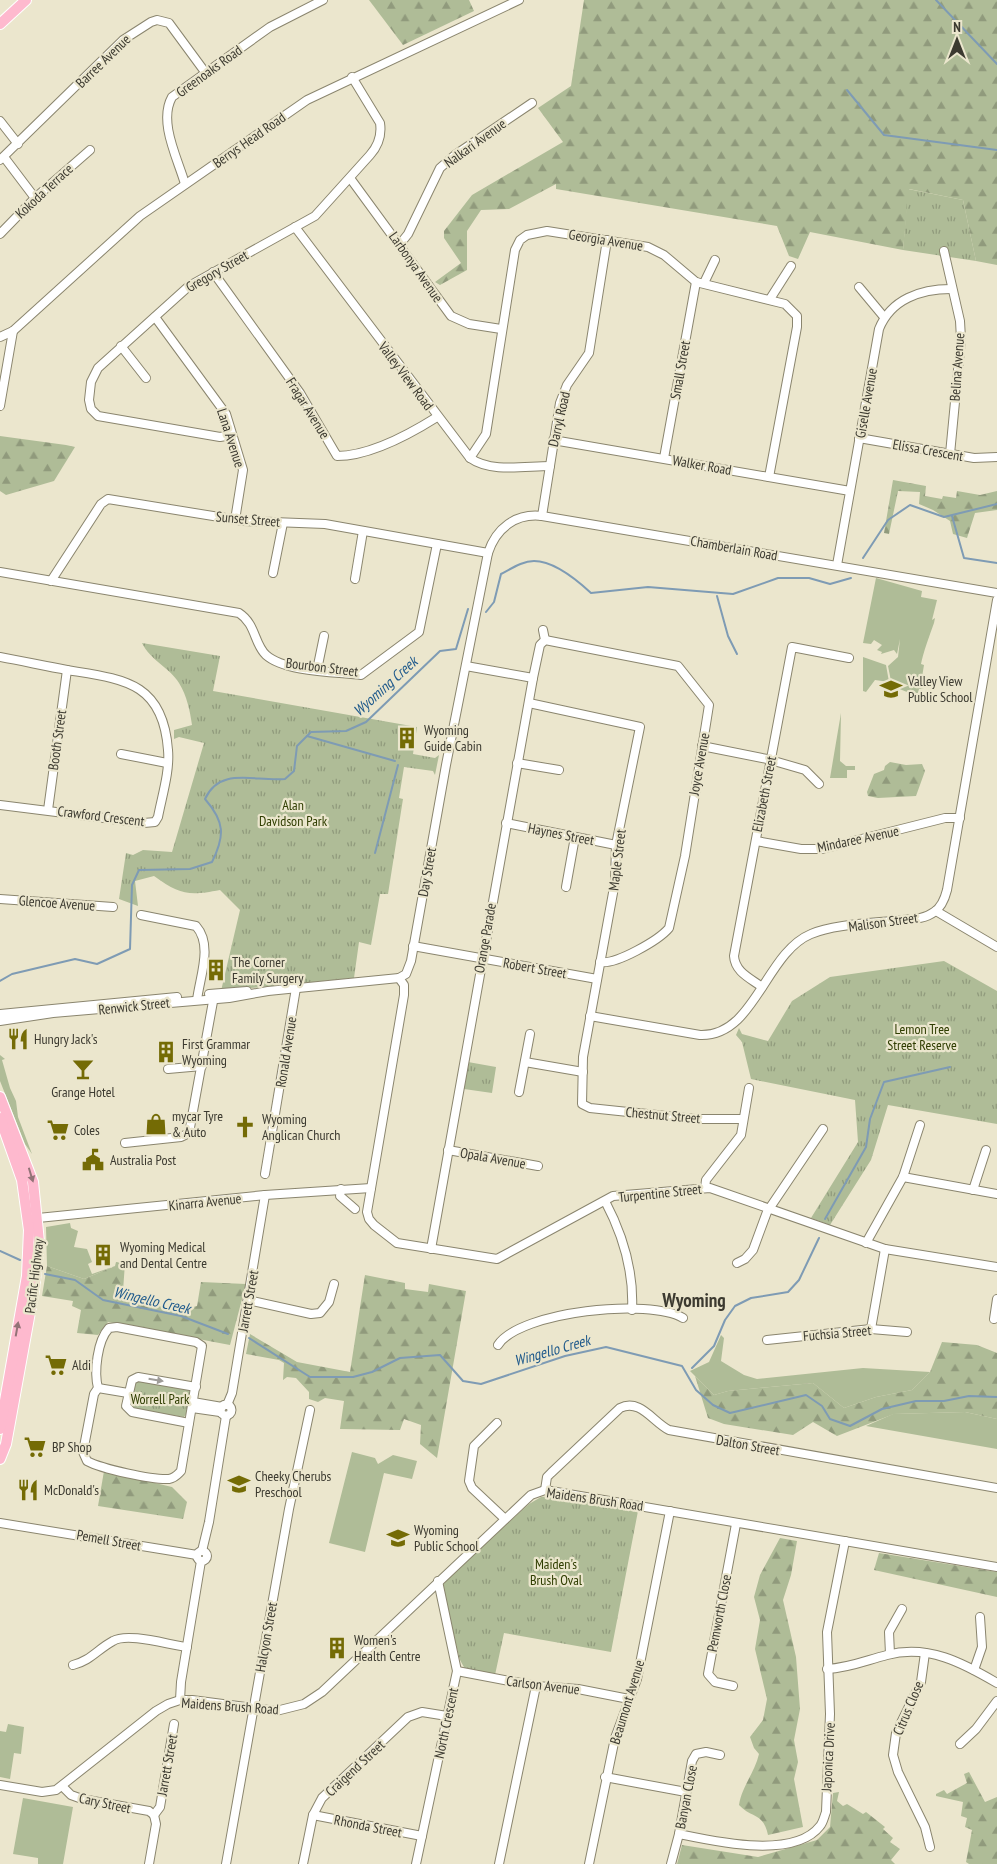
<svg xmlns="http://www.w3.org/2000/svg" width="997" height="1864" viewBox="0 0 997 1864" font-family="'PT Sans Narrow',sans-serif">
  <defs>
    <pattern id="forest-firs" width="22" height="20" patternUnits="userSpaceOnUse" patternTransform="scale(1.25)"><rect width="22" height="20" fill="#afbc97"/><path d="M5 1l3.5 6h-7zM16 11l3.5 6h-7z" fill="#909a7c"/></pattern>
    <pattern id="park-tufts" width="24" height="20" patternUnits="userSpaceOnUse" patternTransform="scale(1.25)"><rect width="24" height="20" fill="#afbc97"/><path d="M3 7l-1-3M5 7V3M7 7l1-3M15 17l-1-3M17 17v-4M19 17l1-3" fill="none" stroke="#909a7c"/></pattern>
  </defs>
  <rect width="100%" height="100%" fill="#ebe6cd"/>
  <g fill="#afbc97">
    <path d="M876,578L922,591L921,597L937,600L932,620L935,618L934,623C930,634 923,653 921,664L924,665L922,677H917L915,684L912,686L924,688L919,689L917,696L892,686L888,666L898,657L900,639L897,654L894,650L881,654L882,652L877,650L882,645L874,640L871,644L863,643Z"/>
    <polygon points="863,657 886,665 889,682 875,680 866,692 863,691"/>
    <polygon points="841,713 840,761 846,766 855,766 855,770 847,770 847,778 830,778"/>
    <polygon points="0,1055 5,1059 2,1060 10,1088 16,1101 18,1117 32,1154 25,1144 0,1081"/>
    <polygon points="70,1223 71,1228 78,1231 74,1247 87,1249 92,1262 88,1264 92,1274 115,1266 84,1279 47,1266 46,1227"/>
    <polygon points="721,1335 724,1338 721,1361 744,1375 757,1379 863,1368 930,1372 912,1390 876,1397 844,1408 813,1383 728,1391 714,1395 690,1371 709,1362"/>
    <polygon points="965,1412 997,1419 997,1449 866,1426 893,1414"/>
    <polygon points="352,1452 375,1458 378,1464 393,1455 417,1461 412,1479 384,1473 365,1552 329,1543"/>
    <polygon points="8,1724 24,1727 21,1754 14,1753 10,1779 0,1777 0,1731 6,1732"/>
    <polygon points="23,1798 73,1807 63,1864 38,1864 38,1858 13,1854"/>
  </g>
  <g fill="url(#forest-firs)">
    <polygon points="369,0 469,0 474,11 403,45"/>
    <polygon points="584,0 997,0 997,265 976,261 963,200 909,189 903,250 810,232 798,259 789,256 777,226 556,189 556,184 509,209 481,210 467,231 467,270 440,285 435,282 461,263 444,238 444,231 472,195 563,142 538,108 571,86"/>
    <polygon points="0,436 66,445 75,447 54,481 6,495 0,491"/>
    <polygon points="893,480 926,486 925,496 942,499 943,496 956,498 957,491 980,495 997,491 997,510 975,513 967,538 953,534 950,521 933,510 919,504 920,492 898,491 889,534 884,533"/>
    <polygon points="890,762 906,765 922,764 925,771 916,796 878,798 868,796 867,792 874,774 884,770 885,766"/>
    <polygon points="116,1262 125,1263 123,1291 147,1296 152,1304 177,1311 197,1306 201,1282 246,1284 230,1345 108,1322 98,1335 77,1333 81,1310 72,1306 73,1301 42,1296 47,1266 84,1279 115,1266"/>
    <polygon points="365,1275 405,1283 405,1289 428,1292 429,1284 466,1291 437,1458 420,1444 421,1425 404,1419 400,1430 340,1429 344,1401 325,1398 318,1402 309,1399 309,1392 296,1378 287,1377 283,1380 284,1363 279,1360 246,1354 250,1334 297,1362 350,1372"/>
    <polygon points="942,1342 977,1345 997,1353 997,1419 965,1412 894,1414 837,1436 813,1422 793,1435 724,1424 708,1418 695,1376 714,1395 728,1391 813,1383 844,1408 876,1397 912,1390 930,1372"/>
    <polygon points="104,1471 172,1487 187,1502 183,1519 98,1506"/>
    <path d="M780,1538L797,1541L791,1575L783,1600L796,1657L800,1709L794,1740L798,1762L794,1779L803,1827L768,1835C763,1812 752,1819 739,1805C742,1786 755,1772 759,1754L754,1748L750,1737L763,1720L767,1699L755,1649L760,1620L754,1597L760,1575Z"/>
    <polygon points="879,1553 997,1572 997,1597 874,1570"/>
    <polygon points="969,1772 985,1802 997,1797 997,1864 969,1864 966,1862 972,1830 965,1827 967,1818 961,1816 963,1802 936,1796 936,1794 944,1790 947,1794 967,1783 964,1774"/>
    <polygon points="839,1792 837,1801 843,1806 847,1804 863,1814 866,1812 885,1827 883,1829 893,1838 890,1842 900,1849 891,1860 895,1864 677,1864 682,1845 758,1857 817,1840 830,1827 833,1793"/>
  </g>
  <g fill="url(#park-tufts)">
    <polygon points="908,189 963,200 976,261 903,250"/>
    <path d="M142,643L220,656L213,691L417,727L413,754L435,758L439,755L435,775L433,771L404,767L399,798L403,799L388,894H380L371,945L359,942L354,978L221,991L240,910L220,890C189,896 180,895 154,876L135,881L138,906L119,899L126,853L133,855L143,850L172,852L204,743L179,737L174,739V730L192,725C190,711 187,696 179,683C170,668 150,660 142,643Z"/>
    <polygon points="944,961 997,991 997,1124 888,1105 871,1160 830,1225 811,1218 858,1142 855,1100 751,1079 742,1042 736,1035 739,1028 742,1034 768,1041 792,1001 830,977"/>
    <polygon points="468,1062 496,1067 492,1093 464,1089"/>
    <polygon points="139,1380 185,1387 190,1390 187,1413 184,1417 134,1409 130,1407 132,1384"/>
    <polygon points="555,1496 638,1511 611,1652 504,1633 495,1675 465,1669 460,1660 442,1591 445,1579 529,1504 541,1497"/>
  </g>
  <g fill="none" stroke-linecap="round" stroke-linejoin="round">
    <g stroke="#7e9bb4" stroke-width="2">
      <polyline points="936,0 997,64"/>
      <polyline points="847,90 884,135 997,150"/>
      <polyline points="952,516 964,558 997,563"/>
      <polyline points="863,558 888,520 910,505 944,517 997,504"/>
      <polyline points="717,596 728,636 737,654"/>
      <path d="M486,612L494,602L501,574C511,569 522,561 534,561C554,561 577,580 591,593L648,587L733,594L778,578H809L830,584L851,578"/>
      <polyline points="307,736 395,761"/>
      <polyline points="375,853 398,765"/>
      <path d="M0,981L12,974L75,959L97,964L130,949L132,885L139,870L190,869L212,862C225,836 225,822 205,799C220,766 255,782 285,779L294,771L297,746L311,732L346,731L366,722L440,651L456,649L468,609"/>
      <polyline points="825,1219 866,1147 870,1119 884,1082 950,1067"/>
      <polyline points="0,1251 20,1260"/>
      <polyline points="45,1274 75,1280 103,1300 181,1316 228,1334"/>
      <polyline points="249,1338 310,1377 353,1377 372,1372 400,1358 440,1355 463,1381 481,1384 565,1356 606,1347 682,1366 696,1390 713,1405 730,1413 806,1395 822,1406 830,1419 850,1426 882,1409 916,1401 944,1401 969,1396 997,1397"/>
      <polyline points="692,1368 714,1346 725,1320 735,1306 751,1298 788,1292 799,1280 819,1238"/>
    </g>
    <g stroke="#8a856e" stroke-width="10">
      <g id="minor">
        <polyline points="0,121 18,144"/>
        <polyline points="4,157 35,198"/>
        <polyline points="0,160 123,40 151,22 157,20 169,23 205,72"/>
        <polyline points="350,178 451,316 469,324 501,329"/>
        <path d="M185,184C178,159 158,122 172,97L270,27L323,0"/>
        <path d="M295,227L470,458C491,473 525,466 550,466"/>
        <polyline points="0,234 35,198 90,150"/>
        <polyline points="400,244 408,234 440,168 455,155 532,103"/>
        <polyline points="944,251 960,321 961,339 950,454"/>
        <path d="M213,272L300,393L337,456C369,456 410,434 437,417"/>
        <polyline points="704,283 715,260"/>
        <polyline points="859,287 884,317"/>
        <polyline points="770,299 791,266"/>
        <polyline points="155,317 226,414 243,470 235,520"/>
        <polyline points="0,337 13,331 140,216 307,100 519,0"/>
        <polyline points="121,346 146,378"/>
        <polyline points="0,406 13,331"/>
        <path d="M232,435L220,437L98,416L91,409L89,400L91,382L98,368L189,286L315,216L370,155C378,146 382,136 380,123L352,77"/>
        <polyline points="859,438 974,458 997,457"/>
        <polyline points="553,440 850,491"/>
        <polyline points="470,458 486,434 515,250 520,240 527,235 547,231 648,247 664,255 696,282 785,304 797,316 797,327 769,477"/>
        <polyline points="664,458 696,282"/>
        <polyline points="542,516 560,403 567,385 589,353 607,240"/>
        <path d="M837,565L879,329C891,299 921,289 951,289"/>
        <path d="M0,572L239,613C256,624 254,644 266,655C285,672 336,672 361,675L419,632L437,544"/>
        <polyline points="273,573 283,523"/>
        <polyline points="355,579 363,531"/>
        <polyline points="51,581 101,504 108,499 244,521 325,524 488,553"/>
        <path d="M997,593L542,516C516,513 496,528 488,553L446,765L411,961L406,974L399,978L404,985V995L367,1212L369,1219L374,1225L397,1243L497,1259L613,1196L710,1188L885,1249L997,1267"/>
        <path d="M545,640L678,666L709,705L685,856L669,928C659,940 616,965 600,962"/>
        <path d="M0,657C22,661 45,666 67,670C122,679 163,681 168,750C170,771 162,796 158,817L155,822L144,823L0,805"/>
        <polyline points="466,666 533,678"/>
        <polyline points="317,670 324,636"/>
        <polyline points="529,703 640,727 616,845 615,882 583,1057 582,1104 590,1108 695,1119 742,1119"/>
        <polyline points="702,746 767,759 805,770 819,784"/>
        <polyline points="121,754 167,763"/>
        <polyline points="517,763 559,770"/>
        <polyline points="48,810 67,670"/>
        <polyline points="506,823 616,845"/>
        <polyline points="756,841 801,849 822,849 945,818 960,818"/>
        <polyline points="566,887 575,837"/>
        <polyline points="0,899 113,907"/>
        <polyline points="936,911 997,947"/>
        <path d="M141,915L196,926C213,945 200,976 197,1000"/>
        <polyline points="413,946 597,979"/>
        <path d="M762,987C750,978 735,972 734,956L792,647L849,658"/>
        <polyline points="209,994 247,991"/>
        <polyline points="0,1014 177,997"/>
        <path d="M590,1016L700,1035C755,1037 765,953 811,934C833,924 876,923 901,920C912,919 925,919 934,912C942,907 945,898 947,890L997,600"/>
        <polyline points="0,1021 53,1013 229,998 268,991 399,978"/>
        <polyline points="525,1062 583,1072"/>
        <polyline points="168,1069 202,1066"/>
        <polyline points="519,1092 530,1034"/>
        <polyline points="125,1143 181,1137 189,1133 214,996"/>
        <polyline points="448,1150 538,1166"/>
        <polyline points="265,1174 296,988"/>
        <polyline points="903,1177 997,1194"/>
        <polyline points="705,1188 706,1180 741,1135 749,1088"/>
        <polyline points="341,1189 340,1196 355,1209"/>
        <polyline points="973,1190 986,1150"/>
        <path d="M605,1201C623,1235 634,1271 632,1310"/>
        <polyline points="38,1218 265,1195 371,1188"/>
        <polyline points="866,1243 903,1177 920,1125"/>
        <polyline points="431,1249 533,678 540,645 545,640 543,630"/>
        <polyline points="737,1263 745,1259 753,1250 767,1212 823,1129"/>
        <polyline points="248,1300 311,1314 320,1313 329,1302 334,1284"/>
        <polyline points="994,1319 997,1299"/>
        <path d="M117,1327L196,1342L202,1346L181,1471C177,1475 175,1478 169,1479C152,1480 102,1469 87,1461L83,1452L94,1394L98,1388C94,1372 97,1341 109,1328Z"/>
        <polyline points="871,1329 885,1249"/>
        <polyline points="767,1340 871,1329 907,1332"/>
        <path d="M498,1345C520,1311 650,1298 683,1318"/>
        <polyline points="98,1388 128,1393"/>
        <polyline points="193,1402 222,1407"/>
        <circle cx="226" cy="1410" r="5.5"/>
        <polyline points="227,1405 232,1393 265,1195"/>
        <polyline points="192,1408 220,1412"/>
        <polyline points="189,1423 132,1412 126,1406 132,1380 138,1377 196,1387"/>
        <polyline points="497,1423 474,1446 469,1481 472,1488 505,1519"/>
        <path d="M545,1490L547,1477L551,1473L620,1408C640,1398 653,1422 669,1430L997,1488"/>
        <polyline points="0,1523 197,1555"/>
        <polyline points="202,1551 209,1522 226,1416"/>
        <circle cx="202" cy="1556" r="5"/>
        <polyline points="925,1653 921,1682 896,1733 893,1755 898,1772 925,1827 930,1847"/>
        <polyline points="890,1654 889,1632 902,1609"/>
        <path d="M73,1665C90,1661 98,1649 113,1641C128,1632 169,1645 187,1647"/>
        <path d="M827,1669C849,1668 867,1660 887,1655C928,1644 963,1663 997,1683"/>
        <polyline points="974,1670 982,1647 980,1617"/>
        <polyline points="457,1671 536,1686 578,1689 629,1699"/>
        <polyline points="733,1686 715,1682 708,1674 736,1524"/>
        <polyline points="180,1700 181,1682 201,1561"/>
        <polyline points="960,1744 976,1729 997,1701"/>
        <polyline points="605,1777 686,1792"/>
        <polyline points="0,1785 42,1792 56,1790 156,1711 168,1704 180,1700 192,1700 276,1711 304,1704 322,1692 531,1495 545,1490 997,1567"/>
        <polyline points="63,1787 71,1795 82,1799 149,1811 154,1815"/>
        <polyline points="154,1815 160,1807 174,1724"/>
        <polyline points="313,1815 422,1836"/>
        <path d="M679,1834C713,1841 794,1860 820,1826C823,1823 824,1817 826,1812L830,1714L827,1632L845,1541"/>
        <polyline points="149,1864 156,1824 154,1815"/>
        <polyline points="226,1864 289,1509 310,1410"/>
        <polyline points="303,1864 313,1815 322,1798 408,1717 422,1712 447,1716"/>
        <polyline points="416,1864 457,1671 438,1581"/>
        <polyline points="499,1864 536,1686"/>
        <polyline points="589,1864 615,1738 637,1679 670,1511"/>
        <polyline points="671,1864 679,1834 692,1761 696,1754 706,1752 720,1755"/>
      </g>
    </g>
    <g stroke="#fff" stroke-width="12">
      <g id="major">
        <polyline points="0,24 26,0"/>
        <polyline points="0,1097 33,1182 39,1242 34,1290 6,1444 0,1459"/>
        <polyline points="0,1118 22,1180 29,1230 27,1276 0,1429"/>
      </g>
    </g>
    <use href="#minor" stroke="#fff" stroke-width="8"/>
    <use href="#major" stroke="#feb9ce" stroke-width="10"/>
  </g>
  <defs><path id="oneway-solid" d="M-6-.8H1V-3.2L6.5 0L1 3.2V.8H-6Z" transform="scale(1.25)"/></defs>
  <g fill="#937377">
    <use href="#oneway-solid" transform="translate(31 1175) rotate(73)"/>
    <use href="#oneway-solid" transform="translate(17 1329) rotate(-80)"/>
  </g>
  <use fill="#9e9c98" href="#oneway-solid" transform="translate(156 1380) rotate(9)"/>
  <defs>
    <g id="school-bare" transform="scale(1.725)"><path d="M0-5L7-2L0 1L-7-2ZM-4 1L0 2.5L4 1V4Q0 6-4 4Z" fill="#746b05" stroke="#ebe6cd" stroke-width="2.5" paint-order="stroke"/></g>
    <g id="building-bare" transform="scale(1.725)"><path d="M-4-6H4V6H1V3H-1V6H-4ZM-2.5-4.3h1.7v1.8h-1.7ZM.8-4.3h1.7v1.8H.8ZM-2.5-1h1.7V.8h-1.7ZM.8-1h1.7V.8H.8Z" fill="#746b05" stroke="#ebe6cd" stroke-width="2.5" paint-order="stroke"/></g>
    <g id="restaurant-bare" transform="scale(1.725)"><path d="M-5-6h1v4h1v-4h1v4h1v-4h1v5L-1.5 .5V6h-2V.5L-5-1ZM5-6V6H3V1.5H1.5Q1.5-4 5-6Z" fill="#746b05" stroke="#ebe6cd" stroke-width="2.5" paint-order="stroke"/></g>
    <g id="bar-bare" transform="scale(1.725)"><path d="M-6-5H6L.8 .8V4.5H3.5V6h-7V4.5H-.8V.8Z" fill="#746b05" stroke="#ebe6cd" stroke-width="2.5" paint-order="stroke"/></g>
    <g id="shop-bare" transform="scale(1.725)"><path d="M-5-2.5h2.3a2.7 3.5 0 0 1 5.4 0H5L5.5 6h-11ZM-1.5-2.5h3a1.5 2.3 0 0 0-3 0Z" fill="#746b05" stroke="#ebe6cd" stroke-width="2.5" paint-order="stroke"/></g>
    <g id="church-bare" transform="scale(1.725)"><path d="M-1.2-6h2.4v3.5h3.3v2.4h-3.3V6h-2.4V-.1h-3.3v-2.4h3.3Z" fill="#746b05" stroke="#ebe6cd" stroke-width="2.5" paint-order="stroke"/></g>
    <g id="supermarket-bare" transform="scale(1.725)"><path d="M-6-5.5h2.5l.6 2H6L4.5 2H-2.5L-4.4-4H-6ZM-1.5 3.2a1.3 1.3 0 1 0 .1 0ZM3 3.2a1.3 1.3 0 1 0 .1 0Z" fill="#746b05" stroke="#ebe6cd" stroke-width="2.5" paint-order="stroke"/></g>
    <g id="civic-bare" transform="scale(1.725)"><path d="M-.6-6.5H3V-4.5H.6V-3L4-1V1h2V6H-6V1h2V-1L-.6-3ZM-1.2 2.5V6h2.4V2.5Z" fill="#746b05" stroke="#ebe6cd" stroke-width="2.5" paint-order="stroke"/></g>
  </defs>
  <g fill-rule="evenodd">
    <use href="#school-bare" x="891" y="689"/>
    <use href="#building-bare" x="407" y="738"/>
    <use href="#building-bare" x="216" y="970"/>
    <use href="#restaurant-bare" x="18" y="1039"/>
    <use href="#building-bare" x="166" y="1052"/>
    <use href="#bar-bare" x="83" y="1069"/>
    <use href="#shop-bare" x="156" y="1124"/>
    <use href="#church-bare" x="245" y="1127"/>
    <use href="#supermarket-bare" x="58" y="1130"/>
    <use href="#civic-bare" x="93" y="1160"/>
    <use href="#building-bare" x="103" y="1255"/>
    <use href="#supermarket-bare" x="56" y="1365"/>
    <use href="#supermarket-bare" x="35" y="1447"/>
    <use href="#school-bare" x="239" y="1484"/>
    <use href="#restaurant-bare" x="28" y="1490"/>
    <use href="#school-bare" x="398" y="1538"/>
    <use href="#building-bare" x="337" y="1648"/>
  </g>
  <g text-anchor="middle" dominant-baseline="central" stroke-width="4.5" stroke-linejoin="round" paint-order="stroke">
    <g font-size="14" fill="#3c3a30" stroke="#ebe6cd">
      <text transform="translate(103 61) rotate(-44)">Barree Avenue</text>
      <text transform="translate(209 71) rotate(-36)">Greenoaks Road</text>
      <text transform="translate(249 140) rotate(-35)">Berrys Head Road</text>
      <text transform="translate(475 143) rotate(-36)">Nalkari Avenue</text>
      <text transform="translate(44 191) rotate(-43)">Kokoda Terrace</text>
      <text transform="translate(606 240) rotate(9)">Georgia Avenue</text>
      <text transform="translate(416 267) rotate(55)">Larbonya Avenue</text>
      <text transform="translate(217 271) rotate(-30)">Gregory Street</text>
      <text transform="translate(957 367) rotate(-86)">Belina Avenue</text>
      <text transform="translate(680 370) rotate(-80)">Small Street</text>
      <text transform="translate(406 376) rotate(53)">Valley View Road</text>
      <text transform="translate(866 403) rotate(-80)">Giselle Avenue</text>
      <text transform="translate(308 408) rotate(58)">Fragar Avenue</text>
      <text transform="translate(559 419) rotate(-77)">Darryl Road</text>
      <text transform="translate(231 438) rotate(72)">Lana Avenue</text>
      <text transform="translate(928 450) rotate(10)">Elissa Crescent</text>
      <text transform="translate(702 465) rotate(10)">Walker Road</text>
      <text transform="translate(248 519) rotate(5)">Sunset Street</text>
      <text transform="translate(734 548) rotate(10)">Chamberlain Road</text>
      <text transform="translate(322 667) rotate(7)">Bourbon Street</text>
      <text transform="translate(57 740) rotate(-82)">Booth Street</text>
      <text transform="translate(699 764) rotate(-80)">Joyce Avenue</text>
      <text transform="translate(764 794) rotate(-79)">Elizabeth Street</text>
      <text transform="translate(101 816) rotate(7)">Crawford Crescent</text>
      <text transform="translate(561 834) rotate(11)">Haynes Street</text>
      <text transform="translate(858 839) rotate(-12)">Mindaree Avenue</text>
      <text transform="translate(617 860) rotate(-83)">Maple Street</text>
      <text transform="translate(427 872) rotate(-80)">Day Street</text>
      <text transform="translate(57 903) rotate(4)">Glencoe Avenue</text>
      <text transform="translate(883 922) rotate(-8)">Malison Street</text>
      <text transform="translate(485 938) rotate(-80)">Orange Parade</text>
      <text transform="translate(535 968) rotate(10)">Robert Street</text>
      <text transform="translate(134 1006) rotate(-6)">Renwick Street</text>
      <text transform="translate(286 1052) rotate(-81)">Ronald Avenue</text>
      <text transform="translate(663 1115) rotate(5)">Chestnut Street</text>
      <text transform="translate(493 1158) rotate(10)">Opala Avenue</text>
      <text transform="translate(660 1193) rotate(-6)">Turpentine Street</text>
      <text transform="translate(205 1202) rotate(-6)">Kinarra Avenue</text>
      <text transform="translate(34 1276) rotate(-83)">Pacific Highway</text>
      <text transform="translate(248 1301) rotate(-80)">Jarrett Street</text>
      <text transform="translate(837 1333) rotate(-5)">Fuchsia Street</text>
      <text transform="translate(748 1445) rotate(10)">Dalton Street</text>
      <text transform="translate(595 1499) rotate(8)">Maidens Brush Road</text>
      <text transform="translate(109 1540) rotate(10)">Pemell Street</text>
      <text transform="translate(719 1613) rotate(-79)">Pemworth Close</text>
      <text transform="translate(266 1637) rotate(-80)">Halcyon Street</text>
      <text transform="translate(543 1685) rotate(7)">Carlson Avenue</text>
      <text transform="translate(627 1702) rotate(-73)">Beaumont Avenue</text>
      <text transform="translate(230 1706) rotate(4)">Maidens Brush Road</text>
      <text transform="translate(908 1708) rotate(-67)">Citrus Close</text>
      <text transform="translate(446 1723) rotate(-78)">North Crescent</text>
      <text transform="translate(828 1757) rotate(-87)">Japonica Drive</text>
      <text transform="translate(167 1765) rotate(-80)">Jarrett Street</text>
      <text transform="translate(355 1768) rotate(-43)">Craigend Street</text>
      <text transform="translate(686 1797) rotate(-79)">Banyan Close</text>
      <text transform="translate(105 1803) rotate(12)">Cary Street</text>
      <text transform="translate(368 1826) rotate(11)">Rhonda Street</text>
    </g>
    <g font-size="14" fill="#3c3a30" stroke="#ebe6cd" text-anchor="start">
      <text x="908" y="681">Valley View<tspan x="908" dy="16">Public School</tspan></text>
      <text x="424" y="730">Wyoming<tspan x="424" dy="16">Guide Cabin</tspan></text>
      <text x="232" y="962">The Corner<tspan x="232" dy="16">Family Surgery</tspan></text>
      <text x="34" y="1039">Hungry Jack's</text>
      <text x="182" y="1044">First Grammar<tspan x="182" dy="16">Wyoming</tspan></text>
      <text x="83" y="1092" text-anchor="middle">Grange Hotel</text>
      <text x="172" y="1116">mycar Tyre<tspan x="172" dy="16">&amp; Auto</tspan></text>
      <text x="262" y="1119">Wyoming<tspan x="262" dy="16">Anglican Church</tspan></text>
      <text x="74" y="1130">Coles</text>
      <text x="110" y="1160">Australia Post</text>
      <text x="120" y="1247">Wyoming Medical<tspan x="120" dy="16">and Dental Centre</tspan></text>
      <text x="72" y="1365">Aldi</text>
      <text x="52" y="1447">BP Shop</text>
      <text x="255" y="1476">Cheeky Cherubs<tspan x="255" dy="16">Preschool</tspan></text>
      <text x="44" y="1490">McDonald's</text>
      <text x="414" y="1530">Wyoming<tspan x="414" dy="16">Public School</tspan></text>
      <text x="354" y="1640">Women's<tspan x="354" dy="16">Health Centre</tspan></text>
    </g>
    <g font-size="14" fill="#2f3d01" stroke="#ebe6cd">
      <text x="293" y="805">Alan<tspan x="293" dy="16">Davidson Park</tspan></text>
      <text x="922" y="1029">Lemon Tree<tspan x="922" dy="16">Street Reserve</tspan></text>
      <text x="160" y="1399">Worrell Park</text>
      <text x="556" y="1564">Maiden's<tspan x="556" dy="16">Brush Oval</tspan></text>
    </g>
    <g font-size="15" font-style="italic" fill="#1e598b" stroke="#ebe6cd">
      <text transform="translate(385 686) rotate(-42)">Wyoming Creek</text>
      <text transform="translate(152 1300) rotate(13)">Wingello Creek</text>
      <text transform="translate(552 1350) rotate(-16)">Wingello Creek</text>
    </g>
    <g font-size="19" font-weight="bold" fill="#3c3a30" stroke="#ebe6cd">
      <text x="694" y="1300">Wyoming</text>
    </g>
  </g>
  <g transform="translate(957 40)" stroke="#ebe6cd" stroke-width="4" paint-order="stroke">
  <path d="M0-4L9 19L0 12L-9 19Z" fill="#3c3a30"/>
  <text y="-8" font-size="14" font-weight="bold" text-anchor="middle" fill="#3c3a30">N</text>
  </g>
</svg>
